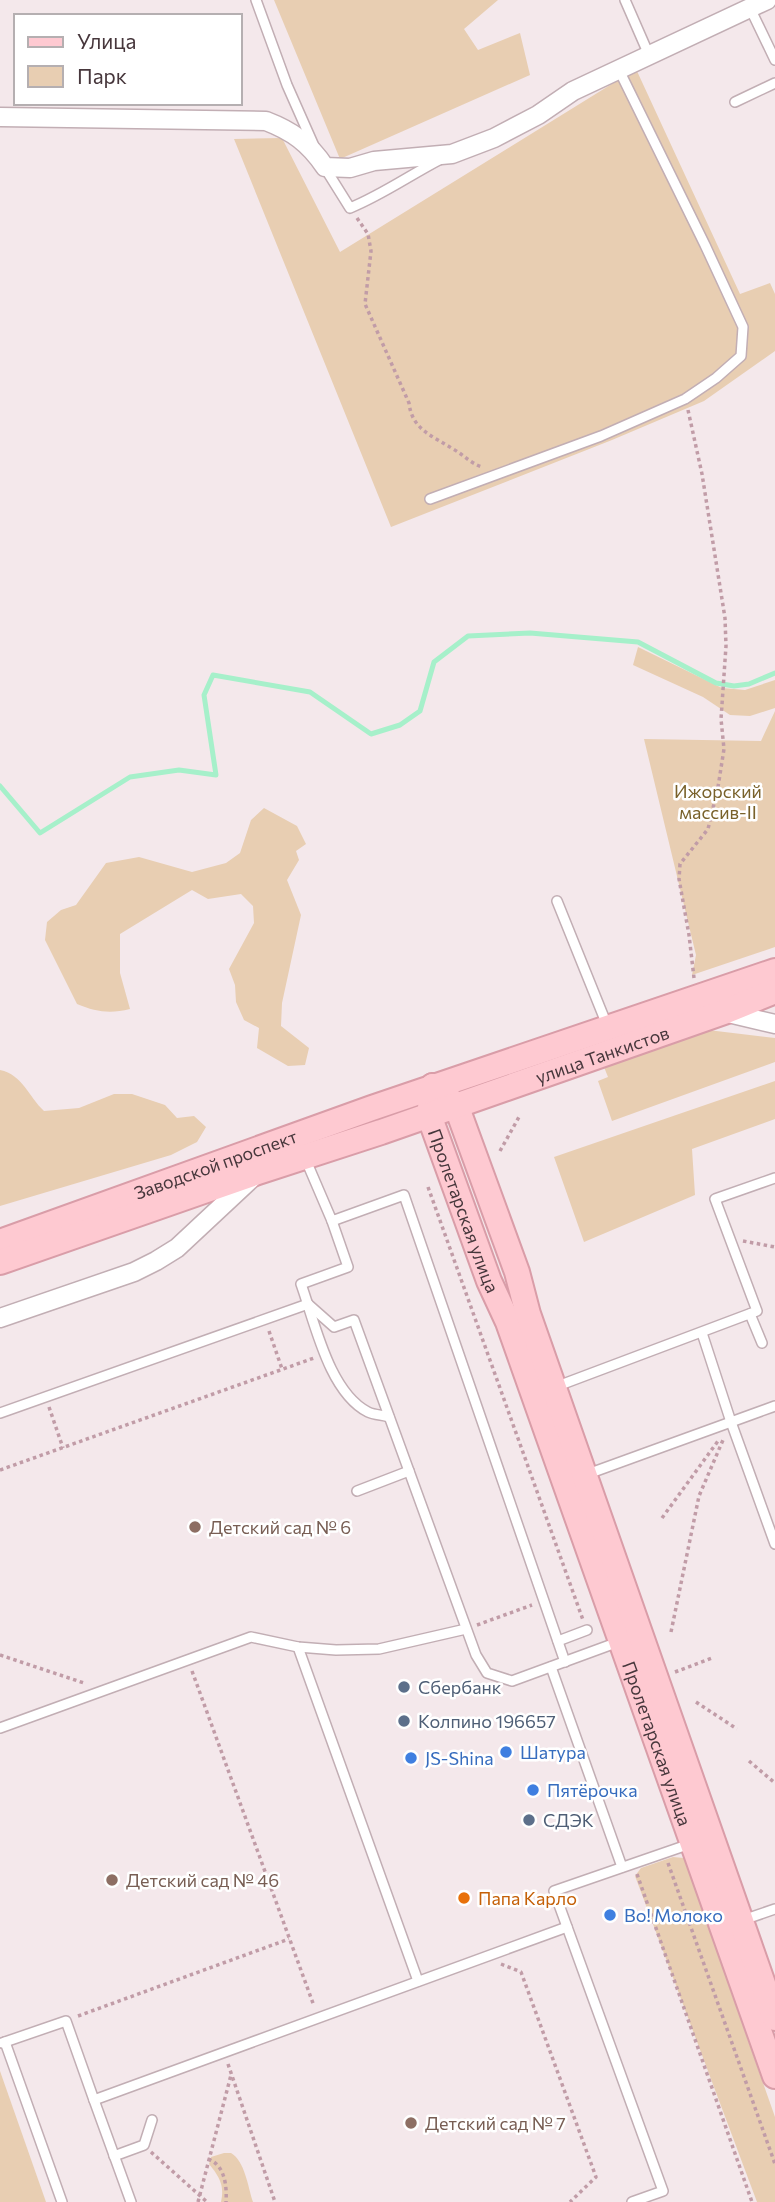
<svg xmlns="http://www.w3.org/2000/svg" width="775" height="2202" viewBox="0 0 775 2202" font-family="Commissioner,sans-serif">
  <rect width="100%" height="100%" fill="#f4e8eb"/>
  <g fill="#e8ceb2">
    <polygon points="274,0 498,0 464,29 478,50 520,33 530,75 340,159"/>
    <polygon points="636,69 740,294 770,283 775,294 775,351 704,401 612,440 391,527 234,139 282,138 340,252"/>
    <polygon points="638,647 722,688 745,690 775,680 775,708 750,716 730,715 703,697 633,665"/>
    <polygon points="775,711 775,947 692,975 696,955 644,739 761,741"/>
    <path d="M264,808L297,826L306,844L296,851L299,860L287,880L301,915L282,1003L281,1026L309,1048L305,1065L288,1066L257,1048L259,1028L244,1020L236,1002L235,985L229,969L254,923L253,906L241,894L208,899L192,890L120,934V973L130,1009C110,1014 96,1012 77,1004L45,940L47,922L61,910L76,905L106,863L139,857L192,872L226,863L240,853L251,820Z"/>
    <polygon points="708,1030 775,1038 775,1062 612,1121 598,1081 608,1077 604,1067"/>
    <path d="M0,1070C23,1075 28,1096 44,1111L79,1108L114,1094H132L165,1105L177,1118L194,1116L206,1127L197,1142L171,1155L0,1206Z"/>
    <polygon points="775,1081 775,1119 692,1149 695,1195 584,1242 554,1157"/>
    <polygon points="673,1857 684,1858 775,2117 775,2202 757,2202 635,1876 641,1868"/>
    <polygon points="0,2071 46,2202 0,2202"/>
    <path d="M224,2153H231C245,2161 248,2187 253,2202H221C225,2186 219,2176 209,2164L211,2157Z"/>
  </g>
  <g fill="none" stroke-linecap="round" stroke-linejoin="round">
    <polyline stroke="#a6f0ca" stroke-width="5" points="0,786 40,833 130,777 179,770 216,775 204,695 213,675 310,692 371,734 400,725 420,711 434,662 468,636 530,633 638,642 716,683 734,686 749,684 775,673"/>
    <g stroke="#c2aeb4" stroke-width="12">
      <g id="lane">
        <polyline points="256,0 287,85 314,146"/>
        <polyline points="625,0 649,55"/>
        <polyline points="750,8 775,60"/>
        <polyline points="735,102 775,83"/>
        <path d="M325,168L350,208C382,195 410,175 441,159"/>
        <polyline points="430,499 601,436 685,399 716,378 741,356 743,327 705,245 619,70"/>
        <polyline points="557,901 607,1025"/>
        <polyline points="305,1158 332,1221 404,1195 565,1662"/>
        <path d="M332,1221L348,1267L301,1284C315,1323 329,1392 368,1412C374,1415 383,1415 389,1417"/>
        <polyline points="308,1304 334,1327 354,1320 476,1655 487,1673 512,1681 621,1641"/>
        <polyline points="750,1314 762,1343"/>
        <polyline points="702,1333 731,1422 775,1544"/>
        <polyline points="555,1387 757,1311 715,1199 775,1178"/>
        <polyline points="0,1413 308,1304"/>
        <polyline points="585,1475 775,1406"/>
        <polyline points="357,1491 409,1471"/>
        <polyline points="558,1641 587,1630"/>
        <polyline points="298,1647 418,1981"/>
        <polyline points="551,1667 622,1867"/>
        <polyline points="0,1728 251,1637 298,1647 336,1650 379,1649 466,1629"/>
        <polyline points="743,1920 775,1909"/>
        <polyline points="5,2042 62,2202"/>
        <polyline points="2,2043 66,2021 94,2100"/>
        <polyline points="114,2156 144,2145 152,2120"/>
        <polyline points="131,2202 94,2100 567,1927"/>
        <polyline points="632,2202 663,2191 554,1891 690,1844"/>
      </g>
    </g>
    <g stroke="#c2aeb4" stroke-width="21">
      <g id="street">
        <path d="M0,117L266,121C292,131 309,143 325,167L350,168L374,161L452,154L494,138L538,115L573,91L767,0"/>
        <polyline points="724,1012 775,1024"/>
        <polyline points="0,1318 134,1272 156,1261 177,1248 252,1178"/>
      </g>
    </g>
    <g stroke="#d99da8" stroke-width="28">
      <g id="secondary">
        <path id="s1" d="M433,1086L429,1115L489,1281L508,1322L775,2076"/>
        <polyline points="433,1086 456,1105 517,1272 528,1314 775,2018"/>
        <path id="s2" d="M0,1242L372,1108L775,971"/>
        <path id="s3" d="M0,1262L258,1172L381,1132L724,1012L775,991"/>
      </g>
    </g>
    <g stroke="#c19ca7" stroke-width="3.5" stroke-dasharray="3.5 3.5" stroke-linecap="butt">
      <path d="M357,218L368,234L371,251L365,304L409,403C412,430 433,436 453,449C464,455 470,463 482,467"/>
      <polyline points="688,410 702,474 725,618 726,646 721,719 724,749 718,787 708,829 680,864 679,879 689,935 694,978"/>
      <polyline points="500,1151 519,1117"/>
      <polyline points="428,1187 583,1620"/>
      <polyline points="743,1241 775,1247"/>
      <polyline points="269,1331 282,1369"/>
      <polyline points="49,1407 63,1448"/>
      <polyline points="0,1470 314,1358"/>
      <polyline points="662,1518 718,1441"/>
      <polyline points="477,1625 532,1605"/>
      <polyline points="671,1632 699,1496 723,1440"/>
      <polyline points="0,1655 84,1683"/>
      <polyline points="192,1671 314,2006"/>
      <polyline points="675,1672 712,1658"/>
      <polyline points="696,1702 737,1729"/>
      <polyline points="749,1761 775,1783"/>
      <polyline points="668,1863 775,2164"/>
      <polyline points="637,1874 752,2202"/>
      <polyline points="501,1964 521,1972 596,2177 570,2202"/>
      <polyline points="78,2016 289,1939"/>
      <polyline points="228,2064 275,2202"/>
      <polyline points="151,2152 207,2202"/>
      <path d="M208,2159C225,2165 227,2186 226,2202"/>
      <polyline points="198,2202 231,2075"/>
    </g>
    <use href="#lane" stroke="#fff" stroke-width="9"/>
    <use href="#street" stroke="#fff" stroke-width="18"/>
    <use href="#secondary" stroke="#fec9d1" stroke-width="24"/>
  </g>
  <g fill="#8d6e63" stroke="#fff" stroke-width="2.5">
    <circle cx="195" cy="1527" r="7"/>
    <circle cx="112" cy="1880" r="7"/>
    <circle cx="411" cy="2123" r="7"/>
  </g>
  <g fill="#5c6f8a" stroke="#fff" stroke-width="2.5">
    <circle cx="404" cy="1687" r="7"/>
    <circle cx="404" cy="1721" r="7"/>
    <circle cx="529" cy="1820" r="7"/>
  </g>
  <g fill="#3f7fe0" stroke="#fff" stroke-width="2.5">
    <circle cx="506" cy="1752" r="7"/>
    <circle cx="411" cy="1758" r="7"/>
    <circle cx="533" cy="1790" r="7"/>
    <circle cx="610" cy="1915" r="7"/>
  </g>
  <circle fill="#e8710a" stroke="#fff" stroke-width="2.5" cx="464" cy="1898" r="7"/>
  <g text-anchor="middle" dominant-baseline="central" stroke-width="5" stroke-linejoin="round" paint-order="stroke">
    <g font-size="18" fill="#79612a" stroke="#fff">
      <text x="718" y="791">Ижорский<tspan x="718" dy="21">массив-II</tspan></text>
    </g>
    <g font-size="18" fill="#47373c" stroke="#fff">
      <text stroke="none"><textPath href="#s3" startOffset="637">улица Танкистов</textPath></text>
      <text stroke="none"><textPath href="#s2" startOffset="229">Заводской проспект</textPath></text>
      <text stroke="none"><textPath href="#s1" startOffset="131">Пролетарская улица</textPath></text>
      <text stroke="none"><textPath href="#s1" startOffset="698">Пролетарская улица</textPath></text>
    </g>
    <g font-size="18" fill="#785e54" stroke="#fff" text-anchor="start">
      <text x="209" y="1527">Детский сад № 6</text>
      <text x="126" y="1880">Детский сад № 46</text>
      <text x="425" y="2123">Детский сад № 7</text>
    </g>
    <g font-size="18" fill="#4e5e75" stroke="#fff" text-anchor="start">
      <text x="418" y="1687">Сбербанк</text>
      <text x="418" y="1721">Колпино 196657</text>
      <text x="543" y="1820">СДЭК</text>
    </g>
    <g font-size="18" fill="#366cbe" stroke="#fff" text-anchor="start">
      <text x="520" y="1752">Шатура</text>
      <text x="425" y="1758">JS-Shina</text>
      <text x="547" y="1790">Пятёрочка</text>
      <text x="624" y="1915">Во! Молоко</text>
    </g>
    <g font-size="18" fill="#c56008" stroke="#fff" text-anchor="start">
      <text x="478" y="1898">Папа Карло</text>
    </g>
  </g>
  <rect x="14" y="14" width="228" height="91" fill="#ffffff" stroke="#b5afb1" stroke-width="2"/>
  <rect x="28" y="37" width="35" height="10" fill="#fec9d1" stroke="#b5afb1" stroke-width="2"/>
  <text x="77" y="49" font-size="21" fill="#47373c">Улица</text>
  <rect x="28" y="66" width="35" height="21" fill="#e8ceb2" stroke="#b5afb1" stroke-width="2"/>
  <text x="77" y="84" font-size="21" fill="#47373c">Парк</text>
</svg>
